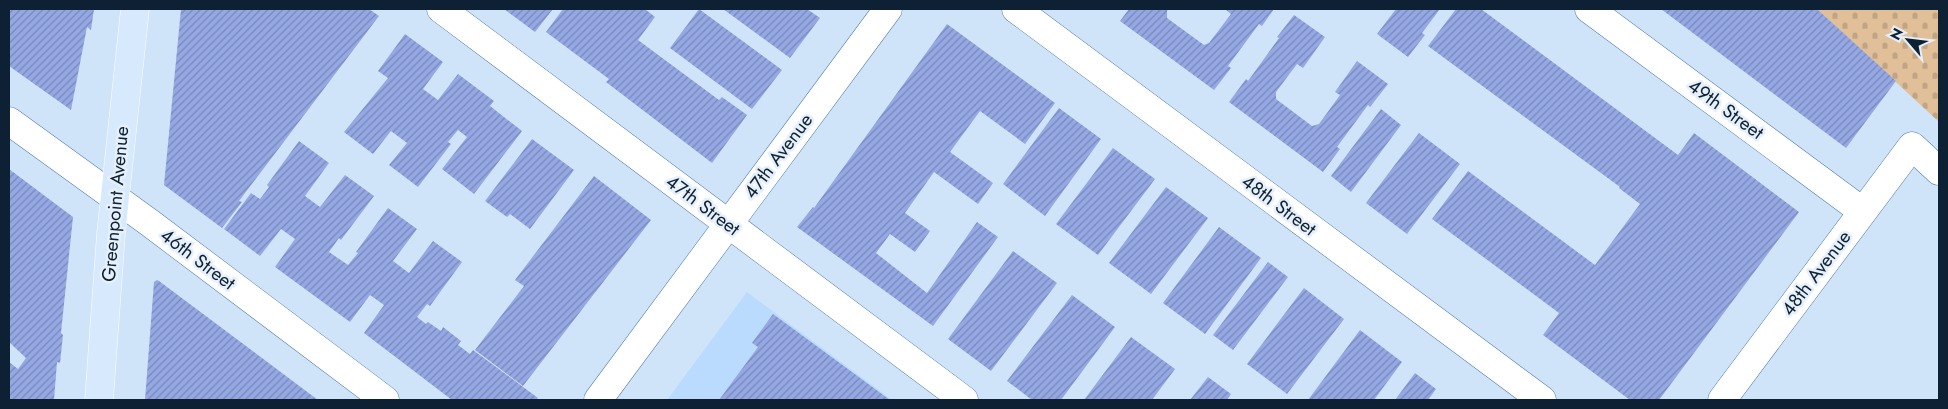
<svg xmlns="http://www.w3.org/2000/svg" width="1948" height="409" viewBox="0 0 1948 409" font-family="Jost,sans-serif">
  <defs>
    <pattern id="cemetery-stones" width="16" height="16" patternUnits="userSpaceOnUse" patternTransform="scale(1.25)"><rect width="16" height="16" fill="#e1bf98"/><path d="M2 7V4a2 2 0 0 1 4 0v3zM10 15v-3a2 2 0 0 1 4 0v3z" fill="#c0a484"/></pattern>
    <pattern id="building-hatch" width="6" height="6" patternUnits="userSpaceOnUse" patternTransform="scale(1.25)"><rect width="6" height="6" fill="#95a8e3"/><path d="M-1 1l2-2M0 6l6-6M5 7l2-2" fill="none" stroke="#7888b9"/></pattern>
  </defs>
  <rect width="100%" height="100%" fill="#d0e4f9"/>
  <polygon fill="#badbfd" points="747,292 892,400 667,400"/>
  <polygon fill="url(#cemetery-stones)" points="1817,9 1939,9 1939,122"/>
  <g fill="url(#building-hatch)">
    <polygon points="9,9 94,9 91,30 87,27 71,110 9,66"/>
    <polygon points="181,9 369,9 379,16 239,201 242,202 222,228 164,185"/>
    <polygon points="504,9 553,9 535,32"/>
    <polygon points="563,9 645,9 655,17 638,40 719,100 722,97 747,115 712,163 606,82 609,79 546,32"/>
    <polygon points="699,9 782,70 752,109 670,48"/>
    <polygon points="723,9 807,9 820,18 790,58"/>
    <polygon points="1129,9 1168,9 1167,11 1167,18 1204,45 1209,43 1231,14 1226,10 1227,9 1274,9 1262,26 1259,24 1228,66 1231,68 1214,90 1120,21"/>
    <polygon points="1396,9 1440,9 1422,33 1425,35 1408,57 1377,34"/>
    <polygon points="1456,9 1481,9 1678,155 1694,133 1799,212 1659,400 1630,400 1543,335 1559,313 1432,219 1468,171 1595,265 1640,204 1619,188 1620,187 1428,46"/>
    <polygon points="1661,9 1817,9 1896,81 1846,148"/>
    <polygon points="1294,15 1325,37 1303,68 1297,64 1276,92 1276,99 1312,126 1319,124 1340,95 1335,92 1357,61 1388,84 1370,107 1368,105 1337,147 1340,149 1323,172 1229,102 1246,79 1248,81 1279,38 1277,37"/>
    <polygon points="947,24 1055,103 1025,144 980,111 950,152 993,183 978,204 934,172 905,213 930,231 915,252 890,234 876,253 927,293 977,222 998,237 933,326 797,227 813,207 814,208"/>
    <polygon points="405,34 443,62 423,89 438,100 458,74 494,101 490,106 522,131 474,194 442,169 467,137 458,130 448,142 451,144 418,187 389,165 407,143 391,131 373,154 344,132 388,78 378,71"/>
    <polygon points="1059,108 1101,139 1045,216 1003,184"/>
    <polygon points="1381,109 1401,125 1351,192 1331,176"/>
    <polygon points="1419,133 1460,164 1407,234 1366,203"/>
    <polygon points="532,139 574,170 530,229 510,214 507,217 485,201"/>
    <polygon points="299,141 329,163 305,196 320,207 345,175 374,196 341,240 339,238 329,252 348,265 358,253 356,252 388,208 417,229 393,261 409,273 433,241 462,262 430,306 427,304 417,317 426,324 428,322 441,331 443,327 461,341 458,345 470,354 473,350 538,398 536,400 452,400 364,333 384,305 370,295 350,322 275,267 295,239 281,229 260,256 224,229 251,193 260,199 269,187 267,185"/>
    <polygon points="1113,148 1155,179 1098,255 1056,224"/>
    <polygon points="9,169 73,217 61,333 63,335 60,363 57,362 54,400 9,400 9,362 18,369 26,358 9,342"/>
    <polygon points="594,176 651,220 523,386 475,350 524,286 515,280"/>
    <polygon points="1166,187 1208,218 1151,294 1109,263"/>
    <polygon points="1219,227 1261,258 1205,334 1163,303"/>
    <polygon points="1013,251 1057,283 991,371 948,339"/>
    <polygon points="1268,262 1288,277 1233,350 1213,335"/>
    <polygon points="157,280 159,281 318,400 145,400 154,282"/>
    <polygon points="1304,288 1344,319 1287,394 1247,364"/>
    <polygon points="1072,295 1115,327 1061,400 1032,400 1007,381"/>
    <polygon points="773,314 890,400 719,400 758,347 752,343"/>
    <polygon points="1360,330 1402,362 1374,400 1308,400"/>
    <polygon points="1131,337 1175,369 1152,400 1084,400"/>
    <polygon points="1415,373 1436,389 1428,400 1395,400"/>
    <polygon points="1208,377 1231,394 1227,400 1190,400"/>
  </g>
  <g fill="none" stroke-linecap="round" stroke-linejoin="round">
    <g stroke="#517ead" stroke-width="29">
      <g id="street">
        <polyline points="441,9 964,400"/>
        <polyline points="1589,9 1862,211"/>
        <polyline points="9,121 150,223 385,400"/>
        <polyline points="598,400 888,9"/>
        <polyline points="1722,400 1912,146 1939,171"/>
      </g>
    </g>
    <g stroke="#517ead" stroke-width="29">
      <polyline id="secondary" points="1016,9 1542,400"/>
    </g>
    <g stroke="#fff" stroke-width="29">
      <polyline id="primary" points="99,400 111,234 135,9"/>
    </g>
    <use href="#street" stroke="#fff" stroke-width="28"/>
    <use href="#secondary" stroke="#fff" stroke-width="28"/>
    <use href="#primary" stroke="#d6e9fd" stroke-width="28"/>
  </g>
  <g text-anchor="middle" dominant-baseline="central" stroke-width="5" stroke-linejoin="round" paint-order="stroke">
    <g font-size="19" fill="#0e2134" stroke="#e6f0fa">
      <text transform="translate(1726 109) rotate(36)">49th Street</text>
      <text transform="translate(778 156) rotate(-53)">47th Avenue</text>
      <text transform="translate(115 204) rotate(-85)">Greenpoint Avenue</text>
      <text transform="translate(703 205) rotate(37)">47th Street</text>
      <text transform="translate(1279 205) rotate(37)">48th Street</text>
      <text transform="translate(198 259) rotate(37)">46th Street</text>
      <text transform="translate(1816 273) rotate(-53)">48th Avenue</text>
    </g>
  </g>
  <rect width="1948" height="409" fill="none" stroke="#0e2134" stroke-width="20"/>
  <g transform="translate(1908 40) rotate(298)" stroke="#e6f0fa" stroke-width="4" paint-order="stroke">
  <path d="M0-4L9 19L0 12L-9 19Z" fill="#0e2134"/>
  <text y="-8" font-size="14" font-weight="bold" text-anchor="middle" fill="#0e2134">N</text>
  </g>
</svg>
